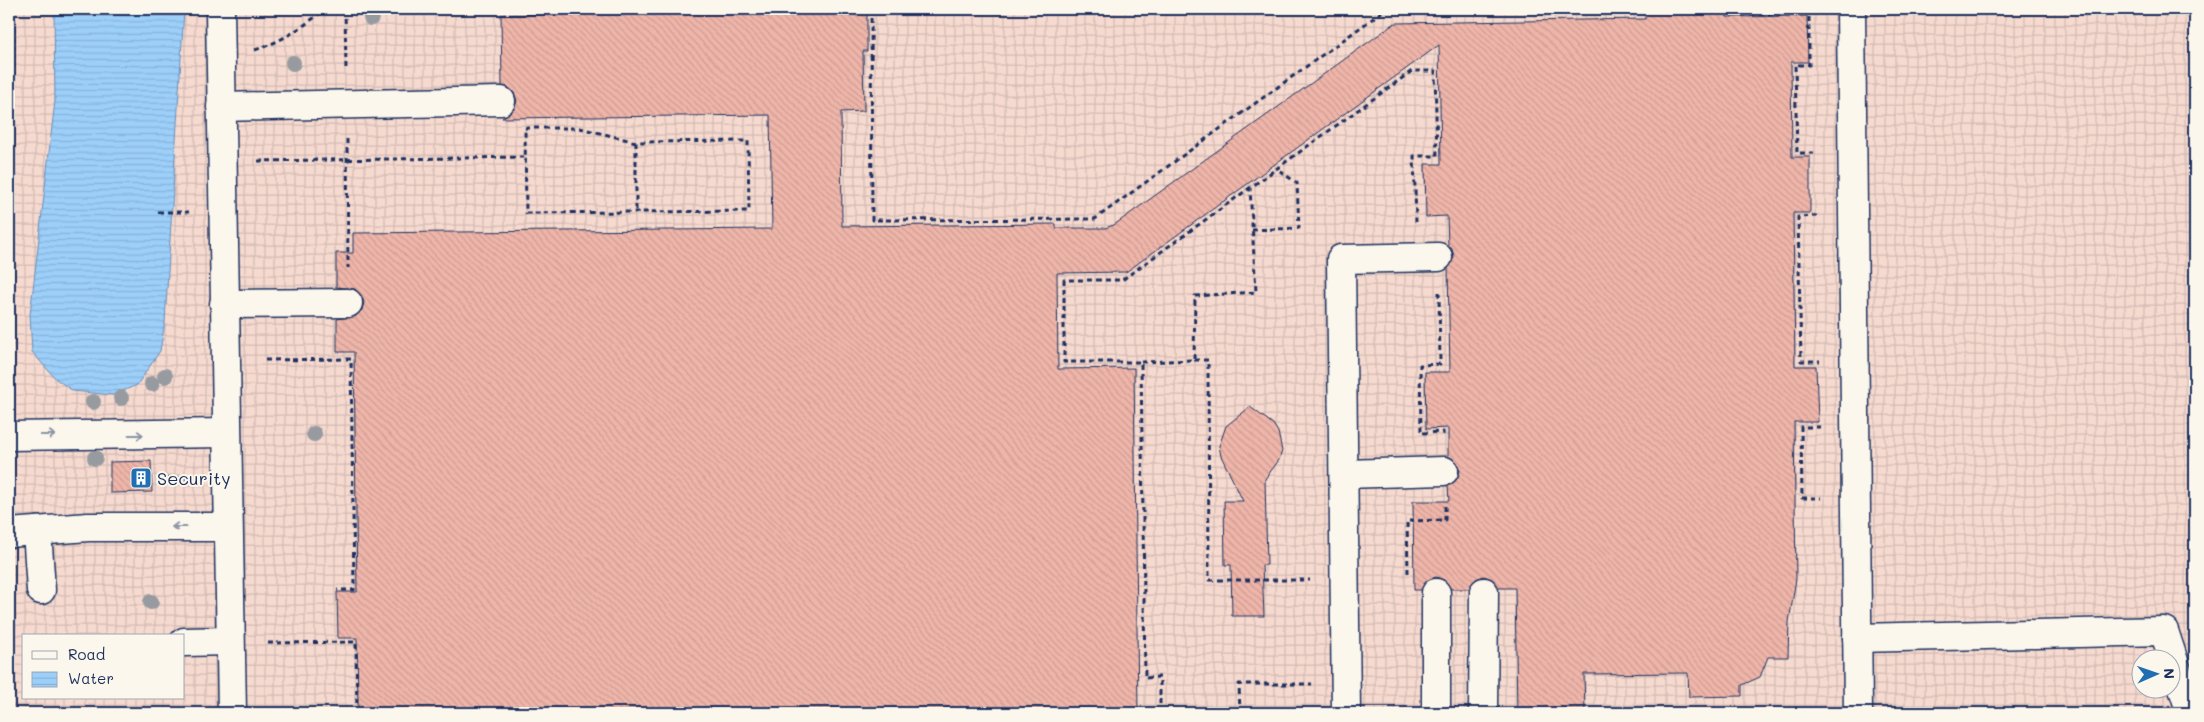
<svg xmlns="http://www.w3.org/2000/svg" width="2204" height="722" viewBox="0 0 2204 722" font-family="Mali,sans-serif">
  <defs>
    <pattern id="industrial-grid" width="8" height="8" patternUnits="userSpaceOnUse" patternTransform="scale(1.25)"><rect width="8" height="8" fill="#f6dacf"/><path d="M0 4h8M4 0v8" fill="none" stroke="#d2bbb4"/></pattern>
    <pattern id="water-rules" width="6" height="5" patternUnits="userSpaceOnUse" patternTransform="scale(1.25)"><rect width="6" height="5" fill="#9ccff9"/><path d="M0 2.5h6" fill="none" stroke="#86b2d8"/></pattern>
    <pattern id="building-back-hatch" width="6" height="6" patternUnits="userSpaceOnUse" patternTransform="scale(1.25)"><rect width="6" height="6" fill="#efb5a9"/><path d="M-1 5l2 2M0 0l6 6M5-1l2 2" fill="none" stroke="#cc9c94"/></pattern>
  </defs>
  <rect width="100%" height="100%" fill="#f9eadf"/>
  <filter id="ink" filterUnits="userSpaceOnUse"><feTurbulence type="fractalNoise" baseFrequency=".02" numOctaves="2"/><feDisplacementMap in="SourceGraphic" scale="10" xChannelSelector="R" yChannelSelector="G"/><feConvolveMatrix kernelMatrix="1 2 1 2 8 2 1 2 1" color-interpolation-filters="sRGB"/></filter>
  <g filter="url(#ink)">
    <path fill="url(#industrial-grid)" fill-rule="evenodd" d="M9,9H2195V713H9ZM24,636H184V698H24ZM2142,660H2172V690H2142Z"/>
    <polygon fill="url(#water-rules)" stroke="#688fbb" points="54,9 184,9 165,322 160,351 137,385 113,395 73,391 56,379 32,352 30,315 55,101"/>
    <g fill="url(#building-back-hatch)" stroke="#1b2f5e">
      <polygon points="1645,9 1727,9 1727,17 1807,16 1808,62 1791,62 1792,157 1810,157 1810,213 1793,213 1795,366 1816,366 1818,422 1794,422 1796,579 1789,622 1788,657 1768,657 1760,677 1742,685 1742,696 1689,697 1688,673 1584,674 1585,713 1517,713 1515,588 1499,588 1492,579 1484,576 1476,579 1469,589 1451,589 1444,580 1436,577 1428,580 1421,590 1414,590 1413,501 1449,501 1448,486 1457,479 1460,471 1457,462 1448,456 1448,428 1426,429 1425,372 1450,372 1448,268 1454,257 1452,249 1448,245 1447,216 1426,217 1425,164 1441,164 1439,45 1126,272 1057,273 1058,369 1134,368 1138,713 358,713 357,638 338,638 337,592 357,592 354,352 337,352 337,319 356,316 362,310 364,302 361,295 355,289 336,287 336,253 353,253 353,233 772,229 770,115 502,118 514,109 517,101 514,93 509,88 502,86 501,15 867,11 867,51 863,51 864,111 841,112 842,226 1056,224 1056,228 1105,228 1114,225 1395,23 1645,19"/>
      <polygon points="1250,407 1273,424 1278,432 1282,451 1279,460 1265,479 1267,565 1262,565 1264,616 1232,616 1231,565 1225,565 1224,501 1243,501 1221,456 1219,446 1226,426"/>
      <polygon points="151,461 152,492 110,493 110,462"/>
    </g>
    <g fill="none" stroke-linecap="round" stroke-linejoin="round">
      <g stroke="#1b2f5e" stroke-width="31">
        <g id="minor">
          <polyline points="220,9 232,713"/>
          <polyline points="1851,9 1858,713"/>
          <polyline points="221,107 501,101"/>
          <polyline points="224,304 348,303"/>
          <polyline points="9,436 226,433"/>
          <polyline points="1344,474 1444,471"/>
          <polyline points="37,531 41,590"/>
          <polyline points="9,533 88,527 228,527"/>
          <polyline points="1436,593 1436,713"/>
          <polyline points="1857,638 2164,631 2191,713"/>
          <polyline points="184,642 230,641"/>
          <polyline points="1346,713 1341,259 1438,257"/>
          <polyline points="1483,713 1484,592"/>
        </g>
      </g>
      <g stroke="#1b2f5e" stroke-width="3" stroke-dasharray="5 4" stroke-linecap="butt">
        <polyline points="345,9 346,71"/>
        <polyline points="871,9 872,220 1095,219 1386,9"/>
        <polyline points="1729,9 1729,15 1809,13 1809,65 1795,65 1797,153 1816,153 1816,155"/>
        <path d="M255,50C281,42 305,26 325,9"/>
        <polygon points="525,128 580,128 636,142 748,141 749,211 526,213"/>
        <polyline points="347,139 348,268"/>
        <polyline points="636,142 636,212"/>
        <polyline points="258,161 525,157"/>
        <polyline points="9,212 13,159 14,9"/>
        <polyline points="158,212 189,212"/>
        <polyline points="1817,216 1798,217 1801,361 1820,361"/>
        <polyline points="1252,230 1299,228 1297,183 1277,169"/>
        <polyline points="1439,292 1440,364 1420,365 1421,433 1443,432 1443,438"/>
        <polyline points="265,360 351,359 354,590 337,590"/>
        <polyline points="1194,360 1208,360 1209,580 1310,580"/>
        <polyline points="1141,362 1194,360 1195,296 1256,292 1250,188"/>
        <polyline points="1820,427 1801,427 1802,498 1821,498"/>
        <polyline points="167,478 194,478"/>
        <polyline points="1408,573 1407,521 1445,520 1445,504"/>
        <polyline points="268,643 356,642 357,713"/>
        <polyline points="1160,713 1160,677 1145,678 1141,362 1064,362 1064,280 1122,280 1412,71 1435,71 1437,156 1414,156 1416,222"/>
        <polyline points="1240,713 1239,684 1312,684"/>
      </g>
      <use href="#minor" stroke="#fbf7ec" stroke-width="28"/>
    </g>
    <g fill="#979ba0">
      <circle cx="371" cy="18" r="8"/>
      <circle cx="293" cy="63" r="8"/>
      <circle cx="165" cy="376" r="8"/>
      <circle cx="152" cy="384" r="8"/>
      <circle cx="121" cy="398" r="8"/>
      <circle cx="93" cy="402" r="8"/>
      <circle cx="314" cy="434" r="8"/>
      <circle cx="95" cy="458" r="8"/>
      <circle cx="151" cy="602" r="8"/>
    </g>
    <defs><path id="oneway-shaft" d="M-6 0H5M1.5-3L5.5 0L1.5 3" fill="none" stroke-width="1.6" stroke-linecap="round" stroke-linejoin="round" transform="scale(1.25)"/></defs>
    <g stroke="#8b93a5">
      <use href="#oneway-shaft" transform="translate(48 435)"/>
      <use href="#oneway-shaft" transform="translate(136 435)"/>
      <use href="#oneway-shaft" transform="translate(179 527) rotate(-180)"/>
    </g>
  </g>
  <defs>
    <g id="building-square" transform="scale(1.125)"><rect x="-9" y="-9" width="18" height="18" rx="4" fill="#1f6fb2" stroke="#fbf7ec"/><path d="M-4-6H4V6H1V3H-1V6H-4ZM-2.5-4.3h1.7v1.8h-1.7ZM.8-4.3h1.7v1.8H.8ZM-2.5-1h1.7V.8h-1.7ZM.8-1h1.7V.8H.8Z" fill="#fff"/></g>
  </defs>
  <g fill-rule="evenodd">
    <use href="#building-square" x="141" y="478"/>
  </g>
  <g text-anchor="middle" dominant-baseline="central" stroke-width="4" stroke-linejoin="round" paint-order="stroke">
    <g font-size="18" fill="#1b2f5e" stroke="#fbf7ec" text-anchor="start">
      <text x="157" y="478">Security</text>
    </g>
  </g>
  <rect width="2204" height="722" fill="none" stroke="#fbf7ec" stroke-width="30"/>
  <rect x="15" y="15" width="2174" height="692" fill="none" stroke="#1b2f5e" stroke-width="2" filter="url(#ink)"/>
  <rect x="22" y="634" width="162" height="65" fill="#fbf7ec" stroke="#a1a7b3"/>
  <rect x="32" y="651" width="25" height="8" fill="#fbf7ec" stroke="#a1a7b3"/>
  <text x="68" y="660" font-size="15" fill="#1b2f5e">Road</text>
  <rect x="32" y="672" width="25" height="15" fill="url(#water-rules)" stroke="#a1a7b3"/>
  <text x="68" y="684" font-size="15" fill="#1b2f5e">Water</text>
  <g transform="translate(2156 674) rotate(88)"><circle r="24" fill="#fbf7ec" stroke="#a1a7b3"/>
  <path d="M0-4L9 19L0 12L-9 19Z" fill="#1f6fb2"/>
  <text y="-8" font-size="14" font-weight="bold" text-anchor="middle" fill="#1b2f5e">N</text>
  </g>
</svg>
